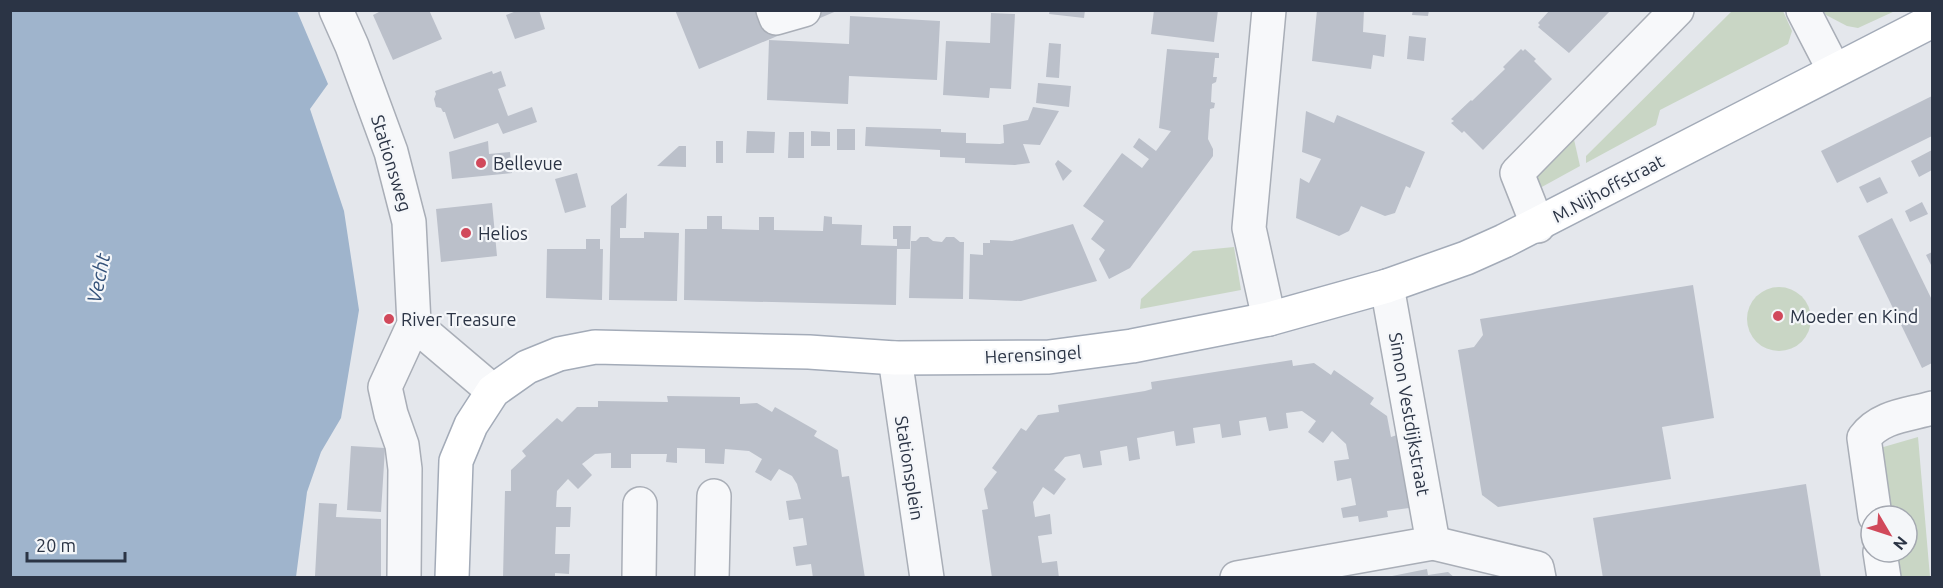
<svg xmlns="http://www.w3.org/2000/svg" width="1943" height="588" viewBox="0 0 1943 588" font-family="Ubuntu,sans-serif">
  <rect width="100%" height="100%" fill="#e4e7ec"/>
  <g fill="#c9d6c5">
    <polygon points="1733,10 1783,11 1792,31 1788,44 1660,110 1656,125 1586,163 1586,156"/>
    <polygon points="1823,11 1895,11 1858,28 1847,26 1826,15"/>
    <polygon points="1573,135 1580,166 1540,188 1534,172"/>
    <polygon points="1234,247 1241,290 1140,309 1141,299 1193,251"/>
    <circle cx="1779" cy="319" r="32"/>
    <polygon points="1918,437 1930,577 1900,577 1896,552 1907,552 1907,516 1891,516 1880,448"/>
  </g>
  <polygon fill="#9fb4cc" points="10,11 297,11 328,84 310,109 344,211 359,310 341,418 321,452 307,492 296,577 11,577"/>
  <g fill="#bbc0ca">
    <polygon points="383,10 429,10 442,39 393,60 373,15"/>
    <polygon points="519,10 539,10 545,29 515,39 506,15"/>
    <polygon points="675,10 839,10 699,69"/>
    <polygon points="1050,10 1085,10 1084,18 1049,14"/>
    <polygon points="1154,10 1218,10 1214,42 1151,34"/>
    <polygon points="1317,10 1364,10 1363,32 1386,35 1384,57 1373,55 1371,69 1312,61"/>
    <polygon points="1413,10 1429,10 1428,16 1412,15"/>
    <polygon points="1550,10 1611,10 1569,53 1538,27 1540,25 1538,23"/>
    <polygon points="991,13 1015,14 1011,89 990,88 989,98 943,95 946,41 990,43"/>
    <polygon points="850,16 940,21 937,80 849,76 848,104 767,100 769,40 849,44"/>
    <polygon points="1409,36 1426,38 1424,61 1407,59"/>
    <polygon points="1049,43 1061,44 1059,78 1046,77"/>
    <polygon points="1167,49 1219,53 1219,58 1215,58 1213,77 1217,77 1216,82 1212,84 1211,102 1215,103 1214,108 1210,109 1208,139 1213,149 1213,156 1130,268 1109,279 1099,259 1105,250 1091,239 1104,221 1083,206 1122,153 1142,168 1149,159 1133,147 1139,138 1156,151 1171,131 1159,128"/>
    <polygon points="1521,49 1523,51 1525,49 1536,59 1534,61 1552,79 1483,150 1464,131 1462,133 1451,123 1454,121 1451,119 1471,100 1472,101 1505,69 1503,67"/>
    <polygon points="492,71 493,74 501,71 506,86 498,89 508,116 532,107 537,122 503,134 498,123 454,139 445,112 443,112 441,108 436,107 434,99 436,94 435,91"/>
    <polygon points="1038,83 1071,86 1069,107 1036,103"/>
    <polygon points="1932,96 1932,136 1837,183 1821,151"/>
    <polygon points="1033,107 1059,111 1040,145 1023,144 1030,163 1015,165 965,163 965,158 940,157 940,150 865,146 866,127 941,129 941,132 966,133 966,143 1000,144 1004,143 1003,125 1028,120"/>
    <polygon points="1306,111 1334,123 1337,115 1425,152 1410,188 1406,186 1395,213 1385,216 1361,206 1349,231 1339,236 1296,218 1300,178 1309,183 1321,159 1302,152"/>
    <rect x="837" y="129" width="18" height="21"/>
    <polygon points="747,131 775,132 774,153 746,153"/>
    <polygon points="811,131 830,132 830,146 811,146"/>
    <polygon points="789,132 804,132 804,158 788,158"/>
    <polygon points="488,141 489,154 510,152 512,173 452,179 449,152"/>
    <rect x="716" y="141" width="7" height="22"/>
    <polygon points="679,146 686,146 686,167 657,166"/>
    <polygon points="1932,150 1932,170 1919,177 1911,161"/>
    <polygon points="1058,160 1072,171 1063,181 1055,164"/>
    <polygon points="577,173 586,207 565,213 555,179"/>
    <polygon points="1880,177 1888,193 1867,203 1859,187"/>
    <polygon points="627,193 626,228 620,228 620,238 644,238 644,232 679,233 677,301 609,300 611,206"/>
    <polygon points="1922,202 1928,214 1910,222 1905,211"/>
    <polygon points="492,203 497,256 441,262 436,209"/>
    <polygon points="707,216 722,216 722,229 759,230 759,217 774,217 774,230 823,231 824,216 832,217 832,224 862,225 861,245 897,246 897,239 893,239 893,226 911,226 910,249 897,249 896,305 684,300 685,229 707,229"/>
    <polygon points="1892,218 1932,300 1932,363 1922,368 1858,236"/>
    <polygon points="1073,224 1097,281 1021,301 969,299 970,254 983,255 983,243 990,243 990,240 1012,241"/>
    <polygon points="920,237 928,237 933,241 942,242 946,237 954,237 960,242 964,242 963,299 909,298 911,241 916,241"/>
    <polygon points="586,239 600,239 600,249 603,249 602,300 546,298 547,249 586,249"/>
    <polygon points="1932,252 1932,267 1926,255"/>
    <polygon points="1693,285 1714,418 1662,427 1671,479 1498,507 1482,495 1458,350 1474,347 1483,335 1480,319"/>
    <polygon points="1292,360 1293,366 1314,363 1331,375 1334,370 1374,398 1370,404 1387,416 1391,437 1397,435 1409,508 1387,511 1388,517 1359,522 1358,516 1343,518 1341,508 1356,505 1351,478 1337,481 1334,461 1349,459 1346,444 1332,431 1323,443 1308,432 1316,421 1302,411 1286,413 1288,428 1269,431 1266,417 1239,421 1241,435 1222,438 1220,424 1193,428 1195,443 1176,446 1174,431 1137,438 1140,459 1129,461 1127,446 1100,451 1102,465 1083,468 1080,454 1065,457 1054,470 1066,479 1054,495 1043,487 1033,502 1035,517 1050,514 1052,534 1038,536 1042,563 1057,561 1059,578 992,578 982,510 988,509 984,489 997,472 992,468 1021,428 1026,431 1038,415 1059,412 1058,405 1145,391 1152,389 1151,382"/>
    <polygon points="667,396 740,397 740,404 757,403 772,412 775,407 817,431 814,436 838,450 842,477 849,476 865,578 813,578 811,564 796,566 793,547 807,545 803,518 789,520 786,501 801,499 797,484 792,476 779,469 771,481 755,472 762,459 749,451 725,449 724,464 705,463 705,449 677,448 677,463 666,462 667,454 631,454 631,468 611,468 611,453 595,454 582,464 592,475 578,489 568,479 557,491 556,507 571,507 570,527 556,527 555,554 570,554 569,574 555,573 555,578 503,578 505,491 511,491 511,470 526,456 522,451 557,418 562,422 577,407 598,407 598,401 668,402"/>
    <polygon points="351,446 385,448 381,512 347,510"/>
    <polygon points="1806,484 1821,578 1603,578 1593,518"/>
    <polygon points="319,503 337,504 336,517 381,519 381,578 315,576"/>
    <polygon points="1427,569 1428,575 1448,572 1455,578 1382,578"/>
  </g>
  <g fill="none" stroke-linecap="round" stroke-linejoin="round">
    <g stroke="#a9aeb7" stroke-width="36">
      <g id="minor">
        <polyline points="336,10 352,46 391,152 409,222 414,324 385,387 391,414 402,445 405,469 404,578"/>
        <polyline points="773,10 776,18 804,10"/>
        <polyline points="1803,10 1834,70"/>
        <polyline points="1538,226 1517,173 1677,10"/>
        <polyline points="1269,319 1249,228 1269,10"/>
        <polyline points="414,324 493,391"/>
        <polyline points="895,358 927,578"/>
        <path d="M1875,516L1864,438C1880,416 1908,415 1932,408"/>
        <polyline points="1433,543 1537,568 1539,578"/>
        <polyline points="1880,552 1884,578"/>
        <polyline points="639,578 640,504"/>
        <polyline points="712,578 714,496"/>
        <polyline points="1237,578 1433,543 1387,286"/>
      </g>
    </g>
    <g stroke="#a3abb8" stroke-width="36">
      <polyline id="major" points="452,578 456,461 471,425 493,391 527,367 559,354 595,347 809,352 895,358 1049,357 1132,346 1269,319 1387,286 1466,258 1504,241 1932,21"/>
    </g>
    <use href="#minor" stroke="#f7f8fa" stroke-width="33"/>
    <use href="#major" stroke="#fff" stroke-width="33"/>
  </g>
  <g fill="#d1495b" stroke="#f4f6f9" stroke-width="2">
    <circle cx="481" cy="163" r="6"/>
    <circle cx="466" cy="233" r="6"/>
    <circle cx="1778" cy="316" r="6"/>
    <circle cx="389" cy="319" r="6"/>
  </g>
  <g text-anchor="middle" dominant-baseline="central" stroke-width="4.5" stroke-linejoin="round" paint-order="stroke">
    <g font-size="18" fill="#2b3445" stroke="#f4f6f9">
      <text transform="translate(392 163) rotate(73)">Stationsweg</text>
      <text transform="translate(1608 188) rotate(-28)">M.Nijhoffstraat</text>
      <text transform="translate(1033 354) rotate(-3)">Herensingel</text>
      <text transform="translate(1410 414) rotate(80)">Simon Vestdijkstraat</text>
      <text transform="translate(910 468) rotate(81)">Stationsplein</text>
    </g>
    <g font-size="18" fill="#2b3445" stroke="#f4f6f9" text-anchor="start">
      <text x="493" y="163">Bellevue</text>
      <text x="478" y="233">Helios</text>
      <text x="1790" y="316">Moeder en Kind</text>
      <text x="401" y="319">River Treasure</text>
    </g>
    <g font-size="20" font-style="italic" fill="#34527a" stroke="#f4f6f9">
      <text transform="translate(98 278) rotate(-79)">Vecht</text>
    </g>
  </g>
  <rect width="1943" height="588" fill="none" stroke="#2b3445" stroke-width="24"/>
  <g transform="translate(1889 534) rotate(129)"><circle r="28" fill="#f4f6f9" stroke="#a4a8b1" stroke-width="1.5"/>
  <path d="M0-4.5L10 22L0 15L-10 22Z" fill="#d1495b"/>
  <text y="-9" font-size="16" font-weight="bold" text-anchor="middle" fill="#2b3445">N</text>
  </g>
  <path d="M27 552v9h98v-9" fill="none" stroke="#2b3445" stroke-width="3"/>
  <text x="36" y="552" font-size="18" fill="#2b3445" stroke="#f4f6f9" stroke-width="4.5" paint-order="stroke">20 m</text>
</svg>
